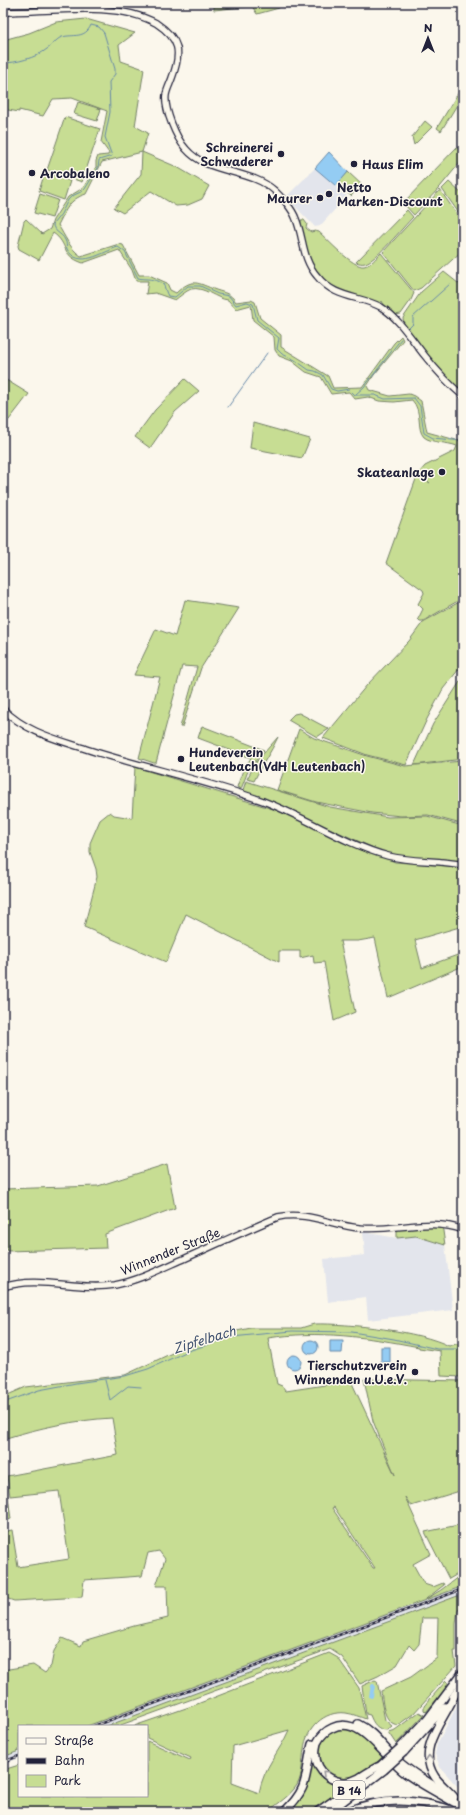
<svg xmlns="http://www.w3.org/2000/svg" width="466" height="1815" viewBox="0 0 466 1815" font-family="'Playpen Sans',sans-serif">
  <rect width="100%" height="100%" fill="#fbf7ec"/>
  <filter id="ink" filterUnits="userSpaceOnUse"><feTurbulence type="fractalNoise" baseFrequency=".025" numOctaves="2"/><feDisplacementMap in="SourceGraphic" scale="8" xChannelSelector="R" yChannelSelector="G"/><feConvolveMatrix kernelMatrix="1 2 1 2 8 2 1 2 1" color-interpolation-filters="sRGB"/></filter>
  <g filter="url(#ink)">
    <g fill="#e3e5ec">
      <polygon points="315,168 347,196 320,226 315,227 286,197"/>
      <polygon points="363,1232 397,1238 416,1236 445,1245 453,1310 368,1320 366,1297 328,1302 324,1259 365,1255"/>
      <polygon points="463,1586 463,1594 107,1726 87,1726"/>
      <polygon points="463,1694 463,1789 456,1785 440,1767 435,1754 437,1744"/>
      <polygon points="19,1751 19,1758 3,1764 3,1757"/>
    </g>
    <g fill="#c7dd93" stroke="#748067" fill-rule="evenodd">
      <polygon points="214,3 279,3 279,8 257,14 252,6 214,10"/>
      <path d="M86,19L135,33L119,45L121,61L144,69L135,126L148,133L142,152L177,167L209,186L202,199L188,205L176,206L151,191L123,213L114,208L141,174L142,152L102,162L86,194C69,199 66,210 58,225C65,236 70,249 81,256L119,244L123,245L139,275H149L167,283L170,290L176,293C193,277 197,283 216,290C225,293 230,293 236,302L251,300L255,302L260,318L281,335V347L328,376L333,388L362,387L394,343L401,336L403,340L374,375L367,386L369,390L390,396L409,394L414,396L421,401L427,432L456,440L463,439V598L423,621H420L418,619L423,609L418,604L424,593L423,590L386,563L416,479L419,476L430,483L419,473L425,466L455,451L457,446C447,442 431,443 424,437C416,429 423,412 412,400L394,402L379,401L368,397L355,399L349,392L331,394L321,377L306,372L292,361L279,356L275,350L274,337L253,320L251,305L236,309L228,300C216,299 204,286 191,289C186,291 179,297 175,300L155,293L146,294L148,281H136L132,270L119,250L83,263C60,255 69,244 53,233L39,260L19,249L18,246L24,221L26,219L42,234L50,229L53,220L68,197L83,188L96,167V161L98,156L108,155L109,153L101,142L107,111L72,98L53,99L43,116L19,110V112L3,109V40L29,33L56,22Z"/>
      <polygon points="463,85 463,95 441,131 437,128"/>
      <polygon points="78,102 101,109 97,121 74,114"/>
      <polygon points="65,117 100,129 82,182 47,170"/>
      <polygon points="425,121 432,127 414,145 412,137"/>
      <polygon points="457,147 463,152 463,159 440,187 414,215 403,203"/>
      <polygon points="45,172 70,181 64,200 39,191"/>
      <polygon points="348,172 362,185 351,196 337,184"/>
      <polygon points="449,182 463,195 463,219 442,189"/>
      <polygon points="440,190 463,223 463,250 421,288 414,291 383,252"/>
      <polygon points="40,194 58,200 52,218 34,213"/>
      <path d="M407,210L413,217C403,227 377,260 365,263C362,264 359,263 356,262Z"/>
      <path d="M301,220H304L307,224L306,228L311,232L315,231L319,232C327,239 353,268 364,266C371,265 376,258 381,253L414,293L411,300L401,314L395,315L385,307L382,301L380,304C342,293 315,288 305,244C304,237 300,227 301,220Z"/>
      <polygon points="444,272 463,287 463,393 433,363 404,324 403,318 421,292"/>
      <polygon points="3,378 29,394 9,420 7,421 3,419"/>
      <polygon points="185,379 199,391 175,412 150,448 135,437 155,410"/>
      <polygon points="253,423 310,439 302,458 250,448"/>
      <polygon points="185,600 239,608 201,668 182,727 180,727 197,667 182,666 156,763 154,763 139,758 160,677 134,675 156,629 175,636"/>
      <polygon points="463,600 463,664 443,689 427,719 406,765 367,755 323,738 367,685 409,641 423,622"/>
      <polygon points="463,677 463,759 414,765 433,724"/>
      <polygon points="299,713 329,729 317,737 288,720 294,714"/>
      <polygon points="202,726 264,750 248,771 241,789 237,787 243,770 251,758 198,738"/>
      <polygon points="299,729 314,738 367,756 405,766 463,761 463,821 461,824 428,815 401,816 372,813 316,802 277,790"/>
      <path d="M278,737C271,753 261,765 254,781L247,779L256,762Z"/>
      <polygon points="135,767 273,809 395,862 450,866 463,869 463,926 415,940 422,968 463,953 463,966 388,998 375,938 358,941 340,941 355,1012 334,1021 324,962 314,963 313,955 300,958 300,951 279,951 279,962 186,914 166,962 84,927 97,877 96,869 90,852 90,843 100,820 110,812 114,815 132,818"/>
      <polygon points="246,781 330,807 388,817 427,816 463,826 463,864 397,856 380,851 274,803 246,793 243,790"/>
      <polygon points="167,1164 175,1208 105,1234 106,1248 7,1251 3,1238 3,1189 98,1186"/>
      <polygon points="442,1224 445,1245 416,1236 397,1238 397,1225"/>
      <path d="M314,1324C348,1323 420,1331 449,1346L463,1342L462,1377L441,1376L440,1351L419,1348V1347C368,1337 318,1330 268,1338L277,1384L282,1386L286,1391L351,1381L395,1475L373,1421L364,1379L463,1381V1490L411,1506L405,1497L431,1554L413,1564L424,1584L433,1587L443,1583L444,1585L426,1599L441,1590L463,1573V1586L87,1726H19V1751L3,1757V1670L33,1665L45,1673L51,1666L54,1651L62,1638L81,1646L83,1641L134,1626L168,1618L167,1586H156L165,1559L159,1551L148,1553L142,1576L84,1580L82,1597L14,1601L3,1597V1532L12,1530L18,1567L69,1559L59,1491L10,1496L7,1476L118,1455L112,1418C75,1420 38,1428 3,1439V1397L26,1387L125,1375L200,1340L216,1338L232,1332L251,1328H301ZM334,1507L375,1568H373L332,1508Z"/>
      <polygon points="8,1497 11,1519 3,1522 3,1499"/>
      <polygon points="463,1524 463,1571 449,1579 425,1532"/>
      <path d="M463,1594V1607L458,1609L456,1624V1651H454L456,1666L413,1714L398,1725C383,1723 383,1703 381,1691L411,1677L437,1658L438,1618H422L419,1644L414,1650L409,1645L397,1665L378,1676L360,1684L342,1657L330,1649L118,1726H107Z"/>
      <path d="M329,1653L338,1658L359,1688L366,1719C360,1717 353,1714 346,1713C324,1710 306,1729 304,1749C302,1761 303,1775 297,1785C290,1796 277,1804 267,1812H23L21,1810L19,1812H3V1770L19,1765V1796H147V1741L190,1760L191,1758L147,1738V1726H134L192,1706ZM289,1730C279,1753 264,1766 259,1793L232,1783L233,1746Z"/>
      <path d="M375,1680L377,1681L385,1720L392,1726L387,1730C377,1730 373,1723 370,1715L366,1714L362,1686Z"/>
      <polygon points="446,1681 449,1685 426,1712 424,1710 424,1706"/>
      <polygon points="419,1712 424,1715 396,1744 388,1732 395,1730"/>
      <path d="M346,1727L364,1735L383,1756C376,1763 368,1771 359,1776C323,1792 302,1744 334,1729C337,1727 343,1727 346,1727Z"/>
      <polygon points="314,1748 321,1773 353,1782 309,1812 286,1812 307,1783 311,1769"/>
    </g>
    <g fill="#94ccf3" stroke="#6688a9">
      <polygon points="329,152 348,172 336,186 315,168"/>
      <circle cx="311" cy="1347" r="7"/>
      <polygon points="330,1341 343,1341 342,1353 330,1353"/>
      <rect x="381" y="1347" width="9" height="15"/>
      <circle cx="294" cy="1362" r="7"/>
    </g>
    <g fill="none" stroke-linecap="round" stroke-linejoin="round">
      <g stroke="#6688a9" stroke-width="1">
        <path d="M3,63C16,63 36,58 47,49C52,46 56,39 62,37C73,34 85,39 91,25L99,27L104,33L115,69V74L109,82L110,112L105,137L112,156L99,160L98,168L85,189L83,191L72,196L68,200L61,214L53,224C53,232 62,233 65,240C67,243 66,246 67,249C79,270 102,252 118,247L125,252L138,278C146,280 154,277 163,284C165,287 166,293 168,296L175,297L188,286H200L218,294L229,296L236,305L247,302L253,304L257,320L279,338L277,349L282,354L295,360L309,370L315,371L323,375L331,389L337,391L349,389L355,395H375L385,399L414,398L420,406L424,433L433,438L463,441"/>
        <polyline points="459,277 463,273"/>
        <polyline points="409,328 413,324 413,317 450,284"/>
        <polyline points="356,394 364,387 401,339"/>
        <polyline points="228,407 267,353"/>
        <polyline points="105,1380 110,1400 128,1386 141,1387"/>
        <polyline points="3,1403 39,1390 76,1383 125,1376 148,1369 188,1351 232,1337 292,1331 352,1332 394,1339 437,1349 463,1349"/>
      </g>
      <polyline stroke="#94ccf3" stroke-width="4" points="371,1696 373,1686"/>
      <g stroke="#22223b" stroke-width="8">
        <g id="secondary">
          <path d="M3,12C49,12 115,0 156,23C180,39 182,52 172,78C170,84 167,89 166,95C164,109 176,138 186,149C208,175 250,168 275,191C283,199 292,208 296,219C304,239 302,259 317,276C335,299 358,295 381,307C399,318 412,340 425,356C436,370 449,384 463,396"/>
          <path d="M3,709C26,732 56,739 86,749C145,768 205,780 263,801C306,817 344,844 388,856C412,862 438,860 463,865"/>
          <path d="M3,1287C39,1275 78,1291 115,1285C140,1280 163,1268 186,1258C217,1244 247,1230 278,1217C306,1211 332,1225 359,1228C394,1232 430,1217 463,1230"/>
        </g>
      </g>
      <g stroke="#22223b" stroke-width="10">
        <g id="highway">
          <polyline points="453,1697 463,1683"/>
          <path d="M358,1724C375,1732 384,1749 398,1761C413,1774 429,1783 445,1792"/>
          <polyline points="400,1748 427,1720 463,1672"/>
          <polyline points="404,1752 445,1707"/>
          <path d="M380,1766C372,1769 366,1774 359,1778C345,1786 327,1781 319,1767C315,1760 315,1751 317,1743C320,1737 325,1731 332,1728C361,1714 384,1758 405,1773C423,1786 443,1796 463,1807"/>
          <path d="M454,1797C448,1790 440,1784 435,1777C415,1748 445,1720 455,1694"/>
          <path d="M284,1812C311,1786 304,1776 312,1744"/>
          <polyline points="317,1812 364,1779"/>
          <polyline points="329,1812 384,1770"/>
          <path d="M346,1812C383,1796 419,1798 457,1812"/>
        </g>
      </g>
      <use href="#secondary" stroke="#fbf7ec" stroke-width="5.5"/>
      <use href="#highway" stroke="#fbf7ec" stroke-width="7"/>
      <g stroke="#22223b" stroke-width="2.5">
        <g id="rail">
          <polyline points="94,1726 463,1589"/>
          <polyline points="3,1762 19,1756"/>
        </g>
      </g>
      <use href="#rail" stroke="#fbf7ec" stroke-width="1" stroke-dasharray="3" stroke-linecap="butt"/>
      <g stroke="#22223b" stroke-width="10" stroke-linecap="butt">
        <g id="highway-bridge">
          <polyline points="380,1766 400,1748"/>
          <polyline points="384,1770 404,1752"/>
        </g>
      </g>
      <use href="#highway-bridge" stroke="#fbf7ec" stroke-width="7"/>
    </g>
    <defs><path id="oneway-chevron" d="M-2-3.5L2.5 0L-2 3.5" fill="none" stroke-width="1.6" stroke-linecap="round" stroke-linejoin="round"/></defs>
    <g stroke="#99979c">
      <use href="#oneway-chevron" transform="translate(429 1758) rotate(-93)"/>
      <use href="#oneway-chevron" transform="translate(325 1773) rotate(-136)"/>
    </g>
  </g>
  <g fill="#22223b" stroke="#fbf7ec" stroke-width="1.5">
    <circle cx="281" cy="154" r="4"/>
    <circle cx="354" cy="164" r="4"/>
    <circle cx="32" cy="173" r="4"/>
    <circle cx="329" cy="194" r="4"/>
    <circle cx="320" cy="198" r="4"/>
    <circle cx="442" cy="472" r="4"/>
    <circle cx="181" cy="759" r="4"/>
    <circle cx="415" cy="1372" r="4"/>
  </g>
  <g text-anchor="middle" dominant-baseline="central" stroke-width="3" stroke-linejoin="round" paint-order="stroke">
    <rect fill="#fbf7ec" stroke="#636270" stroke-width="1" x="333" y="1781" width="32" height="18" rx="3"/>
    <g font-size="11" font-weight="bold" fill="#22223b">
      <text x="349" y="1790">B 14</text>
    </g>
    <g font-size="12" font-weight="bold" fill="#22223b" stroke="#fbf7ec" text-anchor="end">
      <text x="273" y="147">Schreinerei<tspan x="273" dy="14">Schwaderer</tspan></text>
      <text x="362" y="164" text-anchor="start">Haus Elim</text>
      <text x="40" y="173" text-anchor="start">Arcobaleno</text>
      <text x="337" y="187" text-anchor="start">Netto<tspan x="337" dy="14">Marken-Discount</tspan></text>
      <text x="312" y="198">Maurer</text>
      <text x="434" y="472">Skateanlage</text>
      <text x="189" y="752" text-anchor="start">Hundeverein<tspan x="189" dy="14">Leutenbach(VdH Leutenbach)</tspan></text>
      <text x="407" y="1365">Tierschutzverein<tspan x="407" dy="14">Winnenden u.U.e.V.</tspan></text>
    </g>
    <g font-size="12" fill="#22223b" stroke="#fbf7ec">
      <text transform="translate(170 1251) rotate(-22)">Winnender Straße</text>
    </g>
    <g font-size="13" font-style="italic" fill="#445572" stroke="#fbf7ec">
      <text transform="translate(204 1339) rotate(-17)">Zipfelbach</text>
    </g>
  </g>
  <rect width="466" height="1815" fill="none" stroke="#fbf7ec" stroke-width="16"/>
  <rect x="8" y="8" width="450" height="1799" fill="none" stroke="#22223b" stroke-width="1.5" filter="url(#ink)"/>
  <rect x="18" y="1725" width="130" height="72" fill="#fbf7ec" stroke="#a4a2a5"/>
  <rect x="26" y="1738" width="20" height="6" fill="#fbf7ec" stroke="#a4a2a5"/>
  <text x="54" y="1745" font-size="12" fill="#22223b">Straße</text>
  <rect x="26" y="1758" width="20" height="6" fill="#22223b" stroke="#a4a2a5"/>
  <text x="54" y="1765" font-size="12" fill="#22223b">Bahn</text>
  <rect x="26" y="1775" width="20" height="12" fill="#c7dd93" stroke="#a4a2a5"/>
  <text x="54" y="1785" font-size="12" fill="#22223b">Park</text>
  <g transform="translate(428 38)" stroke="#fbf7ec" stroke-width="3" paint-order="stroke">
  <path d="M0-3L7 15L0 10L-7 15Z" fill="#22223b"/>
  <text y="-6" font-size="11" font-weight="bold" text-anchor="middle" fill="#22223b">N</text>
  </g>
</svg>
